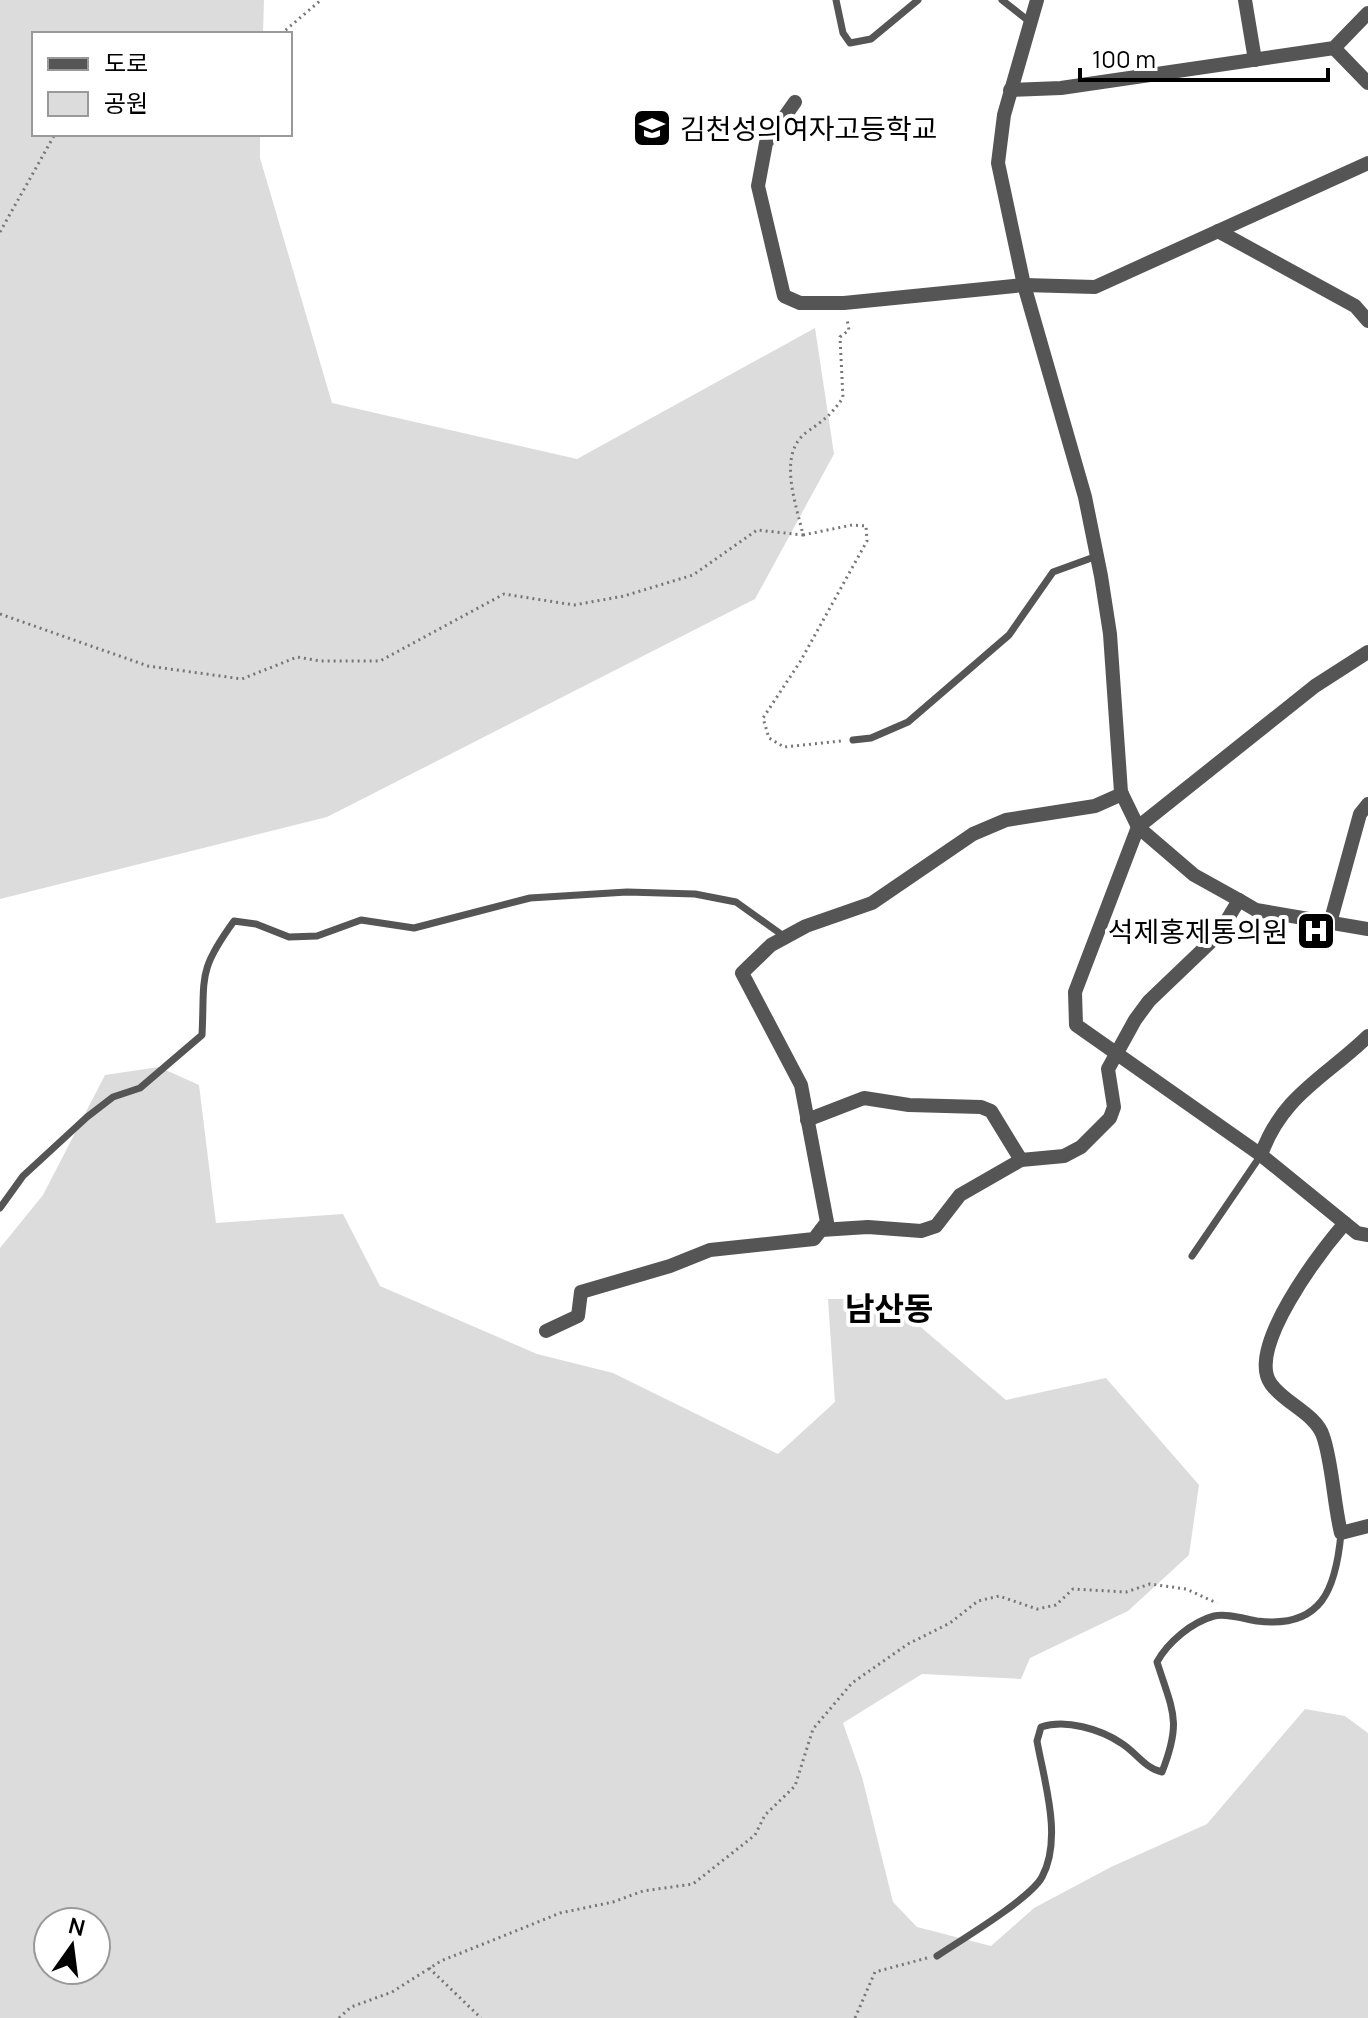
<svg xmlns="http://www.w3.org/2000/svg" width="1368" height="2018" viewBox="0 0 1368 2018" font-family="Manrope,'Noto Sans KR',sans-serif">
  <rect width="100%" height="100%" fill="#fff"/>
  <g fill="#dcdcdc" fill-rule="evenodd">
    <polygon points="0,0 264,0 263,34 34,34 34,134 260,134 260,158 332,403 577,459 815,328 834,454 755,599 327,817 0,899"/>
    <path d="M159,1067L199,1085L216,1223L343,1214L380,1286L537,1354L613,1373L778,1454L835,1402L828,1299H888L1006,1400L1106,1378L1199,1485L1189,1555L1128,1611L1030,1658L1021,1679L922,1674L843,1723L862,1777L893,1902L917,1927L991,1946L1034,1908L1111,1867L1207,1824L1305,1709L1345,1716L1368,1733V2018H0V1248L43,1195L105,1075ZM48,1922H96V1970H48Z"/>
  </g>
  <g fill="none" stroke-linecap="round" stroke-linejoin="round">
    <g stroke="#777" stroke-width="3" stroke-dasharray="2 4" stroke-linecap="butt">
      <polyline points="281,34 321,0"/>
      <polyline points="0,232 55,134"/>
      <polyline points="803,535 852,525 866,526 867,541 800,662 763,718 769,738 784,747 841,741"/>
      <path d="M0,614L148,666L242,679L297,657L320,661H380L504,594L574,605L624,596L693,575L757,530L803,535C797,506 776,454 807,432C826,418 828,418 843,398L840,337L849,330L847,319"/>
      <polyline points="429,1968 481,2018"/>
      <polyline points="339,2018 351,2007 392,1992 441,1961 560,1913 613,1902 643,1891 693,1884 755,1835 765,1815 795,1786 813,1729 852,1683 908,1644 950,1623 978,1601 999,1596 1037,1609 1056,1605 1073,1589 1126,1592 1150,1584 1186,1589 1217,1603"/>
      <polyline points="855,2018 875,1972 927,1958"/>
    </g>
    <g stroke="#555" stroke-width="7">
      <polyline points="836,0 843,33 850,43 871,39 918,0"/>
      <polyline points="1002,0 1030,22"/>
      <polyline points="853,740 871,738 908,722 1009,635 1053,572 1097,556"/>
      <path d="M0,1208L23,1176L87,1117L113,1097L140,1088L202,1035C205,976 197,972 234,921L256,924L289,937L317,936L361,920L414,928L530,898L627,892L695,894L736,902L785,937"/>
      <polyline points="1192,1256 1261,1155"/>
      <path d="M937,1956C961,1940 1030,1899 1042,1877C1063,1838 1044,1781 1037,1741L1041,1727C1066,1719 1100,1729 1121,1743C1136,1752 1144,1768 1162,1772C1182,1721 1173,1712 1157,1662C1168,1642 1192,1622 1214,1616C1226,1613 1245,1619 1257,1621C1322,1629 1336,1589 1341,1533"/>
    </g>
    <g stroke="#555" stroke-width="14">
      <polyline points="1037,0 1004,115 998,163 1024,285 1085,497 1101,576 1110,634 1121,792 1138,827 1194,875 1239,900 1256,910 1368,929"/>
      <polyline points="1245,0 1255,60"/>
      <polyline points="1334,48 1368,83"/>
      <polyline points="1010,90 1061,88 1334,48 1368,13"/>
      <polyline points="795,102 766,143 758,186 784,296 800,303 844,303 1024,285 1095,287 1368,163"/>
      <polyline points="1218,231 1355,306 1368,321"/>
      <polyline points="1368,652 1315,686 1138,827 1075,992 1076,1025 1261,1155 1357,1233 1368,1235"/>
      <polyline points="1330,923 1360,814 1368,804"/>
      <polyline points="807,1120 864,1098 909,1105 981,1107 991,1111 1021,1160"/>
      <path d="M1261,1155C1282,1095 1326,1077 1368,1036"/>
      <path d="M1345,1223C1321,1251 1245,1349 1271,1384C1284,1403 1316,1414 1323,1436C1332,1461 1334,1505 1341,1533L1368,1526"/>
      <polyline points="821,1230 868,1227 921,1231 936,1226 960,1195 1021,1160 1064,1156 1081,1147 1110,1118 1114,1107 1108,1069 1135,1020 1149,1001 1218,935 1239,900"/>
      <polyline points="546,1331 578,1316 581,1292 670,1266 710,1250 814,1239 827,1222 801,1085 742,973 771,945 806,926 872,903 973,834 1006,820 1095,806 1122,794"/>
    </g>
  </g>
  <defs>
    <g id="school-square" transform="scale(2)"><rect x="-9" y="-9" width="18" height="18" rx="4" fill="#000" stroke="#fff"/><path d="M0-5L7-2L0 1L-7-2ZM-4 1L0 2.5L4 1V4Q0 6-4 4Z" fill="#fff"/></g>
    <g id="hospital-square" transform="scale(2)"><rect x="-9" y="-9" width="18" height="18" rx="4" fill="#000" stroke="#fff"/><path d="M-5-5h3v3.5h4V-5h3V5h-3V1.5h-4V5h-3Z" fill="#fff"/></g>
  </defs>
  <g fill-rule="evenodd">
    <use href="#school-square" x="652" y="128"/>
    <use href="#hospital-square" x="1316" y="931"/>
  </g>
  <g text-anchor="middle" dominant-baseline="central" stroke-width="8" stroke-linejoin="round" paint-order="stroke">
    <g font-size="28" fill="#000" stroke="#fff" text-anchor="start">
      <text x="680" y="128">김천성의여자고등학교</text>
      <text x="1288" y="931" text-anchor="end">석제홍제통의원</text>
    </g>
    <g font-size="32" font-weight="bold" fill="#000" stroke="#fff">
      <text x="889" y="1308">남산동</text>
    </g>
  </g>
  <rect x="32" y="32" width="260" height="104" fill="#ffffff" stroke="#999999" stroke-width="2"/>
  <rect x="48" y="58" width="40" height="12" fill="#555555" stroke="#999999" stroke-width="2"/>
  <text x="104" y="72" font-size="24" fill="#000000">도로</text>
  <rect x="48" y="92" width="40" height="24" fill="#dcdcdc" stroke="#999999" stroke-width="2"/>
  <text x="104" y="112" font-size="24" fill="#000000">공원</text>
  <g transform="translate(72 1946) rotate(14)"><circle r="38" fill="#ffffff" stroke="#999999" stroke-width="2"/>
  <path d="M0-6L14 30L0 20L-14 30Z" fill="#000000"/>
  <text y="-12" font-size="22" font-weight="bold" text-anchor="middle" fill="#000000">N</text>
  </g>
  <path d="M1080 68v12h248v-12" fill="none" stroke="#000000" stroke-width="4"/>
  <text x="1092" y="68" font-size="24" fill="#000000" stroke="#ffffff" stroke-width="6" paint-order="stroke">100 m</text>
</svg>
